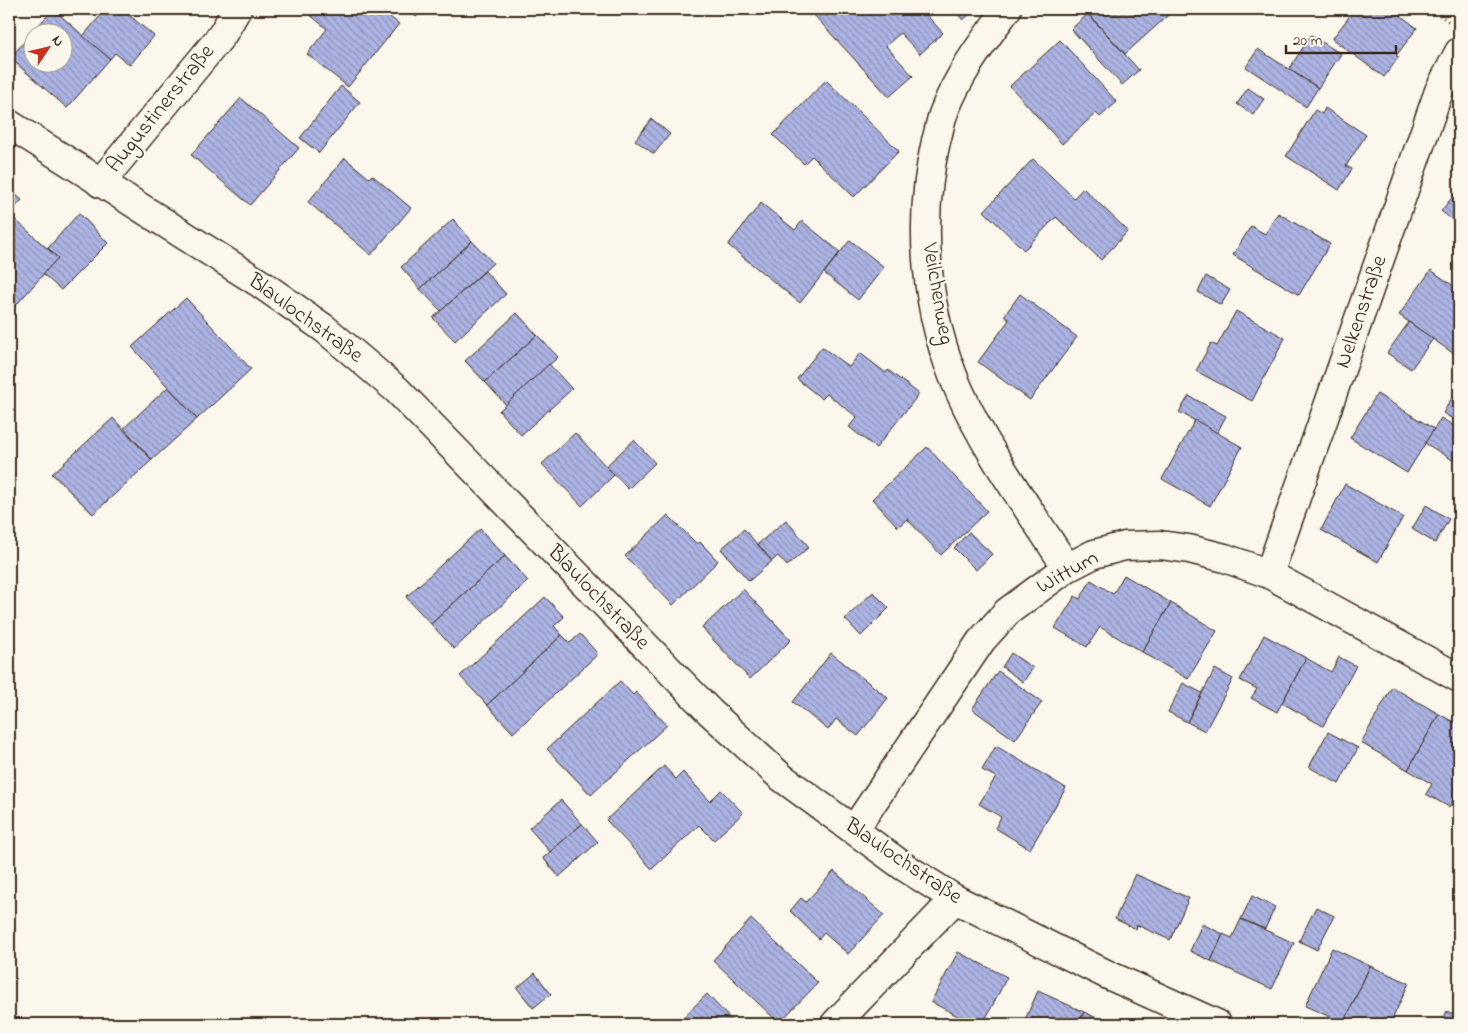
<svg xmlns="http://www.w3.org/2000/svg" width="1468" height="1033" viewBox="0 0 1468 1033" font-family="'Indie Flower',sans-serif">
  <defs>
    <pattern id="building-back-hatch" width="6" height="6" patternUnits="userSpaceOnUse" patternTransform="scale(1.25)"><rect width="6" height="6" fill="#acb4e4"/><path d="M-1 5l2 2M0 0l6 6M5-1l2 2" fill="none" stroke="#8d93b8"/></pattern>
  </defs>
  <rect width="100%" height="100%" fill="#fbf7ec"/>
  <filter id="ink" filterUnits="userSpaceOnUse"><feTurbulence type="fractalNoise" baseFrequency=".02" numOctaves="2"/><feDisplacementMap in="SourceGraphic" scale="10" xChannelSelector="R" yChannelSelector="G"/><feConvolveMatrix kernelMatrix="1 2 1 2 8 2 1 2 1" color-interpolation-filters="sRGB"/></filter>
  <g filter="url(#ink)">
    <g fill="url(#building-back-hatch)" stroke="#3b2a1e" fill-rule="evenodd">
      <path d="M53,9L110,59L67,108L10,58ZM32,32H62V62H32Z"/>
      <polygon points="106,9 122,9 154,36 130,65 115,53 110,59 83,36"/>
      <polygon points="312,9 380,9 399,24 348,87 307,54 327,29 308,13"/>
      <polygon points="408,9 425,9 416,17"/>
      <polygon points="818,9 921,9 943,33 920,54 900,33 886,46 913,76 889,97 813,14"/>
      <polygon points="953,9 976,9 963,20"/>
      <polygon points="1084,9 1175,9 1125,54"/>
      <polygon points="1355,9 1392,9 1417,28 1396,56 1399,57 1384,77 1332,39"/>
      <polygon points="1088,14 1139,70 1122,85 1071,29"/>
      <polygon points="1311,35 1341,54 1318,88 1289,69"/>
      <polygon points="1060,40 1117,102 1100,117 1096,113 1062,144 1010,86"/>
      <polygon points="1258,49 1318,88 1306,107 1246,67"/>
      <polygon points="826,80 899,151 854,197 812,156 804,164 773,135"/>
      <polygon points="341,86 360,102 319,153 300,138"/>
      <polygon points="1248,88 1264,99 1253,115 1237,104"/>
      <polygon points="241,98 299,148 250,205 191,155"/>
      <polygon points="1325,108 1366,135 1346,166 1352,169 1339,190 1286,156 1315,110 1322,114"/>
      <polygon points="652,119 670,134 654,154 635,140"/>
      <polygon points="345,158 369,178 372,175 411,208 371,255 308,202"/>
      <polygon points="1033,159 1074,198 1083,188 1128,231 1101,260 1056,217 1024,250 984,211"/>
      <polygon points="9,189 22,200 9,214 58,258 9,313"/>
      <polygon points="1459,189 1459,225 1441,211"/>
      <polygon points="761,203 795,230 802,221 840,252 800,303 728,245"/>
      <polygon points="79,213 108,243 61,290 43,274 58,258 48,248"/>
      <polygon points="1278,213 1330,244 1299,295 1233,255 1251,226 1265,234"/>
      <polygon points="453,219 472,241 420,289 401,267"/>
      <polygon points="850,240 884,267 858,300 824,273"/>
      <polygon points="472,241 493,263 441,311 420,289"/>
      <polygon points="1431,270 1459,290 1459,346 1454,354 1399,315"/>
      <polygon points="485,271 506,294 455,341 433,318"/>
      <polygon points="1206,276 1230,290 1221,305 1198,292"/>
      <polygon points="1020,294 1077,337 1030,400 978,362 1009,320 1004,316"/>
      <polygon points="186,298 251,369 197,419 132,347"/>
      <polygon points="1236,311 1285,338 1252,401 1196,371 1211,343 1217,346"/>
      <polygon points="517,313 537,335 485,382 465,361"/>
      <polygon points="1409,322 1433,339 1411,369 1387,353"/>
      <polygon points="537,335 558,357 506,405 485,382"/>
      <polygon points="822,347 849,367 860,353 886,373 888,370 919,394 876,448 849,427 857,417 827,394 822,399 797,379"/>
      <polygon points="549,364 572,389 521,435 499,411"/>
      <polygon points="168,387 197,419 152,460 124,428"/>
      <polygon points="1377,394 1434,429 1407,473 1350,438"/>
      <polygon points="1189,396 1226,416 1217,433 1179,412"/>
      <polygon points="1453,396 1459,400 1459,423 1443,413"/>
      <polygon points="113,418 152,460 93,514 52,474"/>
      <polygon points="1441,418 1459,429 1459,464 1425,443"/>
      <polygon points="1195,420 1242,447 1210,506 1162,479"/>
      <polygon points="575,433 614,475 582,506 542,464"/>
      <polygon points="634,440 655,463 628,489 606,466"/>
      <polygon points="927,447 987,511 941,555 907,519 898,527 872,499"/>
      <polygon points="1345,484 1403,517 1378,562 1321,530"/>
      <polygon points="1426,505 1449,519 1435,543 1412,529"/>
      <polygon points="668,515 697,544 700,542 718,561 673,605 625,556"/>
      <polygon points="786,520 809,547 787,566 778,556 772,561 758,544"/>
      <polygon points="480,529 505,556 431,624 406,597"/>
      <polygon points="744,529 772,561 749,581 721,549"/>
      <polygon points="969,532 992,554 976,570 954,548"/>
      <polygon points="505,556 528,581 454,649 431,624"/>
      <polygon points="1124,575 1171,603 1142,652 1100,627 1087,647 1055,628 1075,596 1080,599 1091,580 1113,594"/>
      <polygon points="743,589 791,640 750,679 702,628"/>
      <polygon points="873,592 889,608 861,636 845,619"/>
      <polygon points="545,597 564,617 554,626 562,635 487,705 460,676"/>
      <polygon points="1171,603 1217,631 1188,679 1142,652"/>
      <polygon points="580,634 598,654 513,733 487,705 562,635 570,643"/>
      <polygon points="1264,635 1306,658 1277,712 1251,698 1257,689 1240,680"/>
      <polygon points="831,653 888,698 858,736 836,719 828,730 793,702"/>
      <polygon points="1011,653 1033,668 1023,682 1002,667"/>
      <polygon points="1339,657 1356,666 1323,726 1282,703 1306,658 1331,672"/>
      <polygon points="1215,669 1233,679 1205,731 1187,722"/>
      <polygon points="998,671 1042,702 1015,740 972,709"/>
      <polygon points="620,681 633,695 636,692 667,725 591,795 547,749"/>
      <polygon points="1183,683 1202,693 1187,722 1168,712"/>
      <polygon points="1392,687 1439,714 1408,770 1361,743"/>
      <polygon points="1439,714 1459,725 1459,789 1449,807 1426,794 1432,784 1408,770"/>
      <polygon points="1328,732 1358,748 1339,784 1309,767"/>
      <polygon points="996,746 1066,788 1030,849 995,828 1001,817 979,804 996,777 982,770"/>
      <polygon points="664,766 676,779 683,772 710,801 721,790 743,813 714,840 699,825 652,869 606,820"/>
      <polygon points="561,800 582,824 550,852 529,828"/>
      <polygon points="582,824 598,842 559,877 543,858"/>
      <polygon points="834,871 884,915 848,954 824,933 819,939 790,911 801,898 806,902"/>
      <polygon points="1135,874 1189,898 1170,940 1137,925 1136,929 1115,919"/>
      <polygon points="1252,896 1275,907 1265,929 1241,919"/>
      <polygon points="1316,907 1334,916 1317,950 1299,941"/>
      <polygon points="751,919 818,983 779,1023 713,960"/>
      <polygon points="1241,919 1294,943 1272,989 1211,961 1223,934 1232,938"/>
      <polygon points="1202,924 1223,934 1211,961 1190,951"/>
      <polygon points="1332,948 1370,966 1344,1023 1305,1006"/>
      <polygon points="958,952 1007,977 983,1024 973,1024 931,1002"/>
      <polygon points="1370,966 1409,983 1390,1024 1346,1024 1344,1023"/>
      <polygon points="535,973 551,994 533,1008 517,988"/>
      <polygon points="1038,991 1084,1012 1078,1024 1023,1024"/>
      <polygon points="707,994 735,1024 676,1024"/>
      <polygon points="1447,1011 1459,1017 1459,1024 1441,1024"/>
      <polygon points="1084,1012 1110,1024 1078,1024"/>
    </g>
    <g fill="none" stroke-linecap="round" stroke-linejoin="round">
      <g stroke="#3b2a1e" stroke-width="31">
        <g id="minor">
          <path d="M1007,9C983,42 959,73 944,112C940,121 939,132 936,141C917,222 925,314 959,390C987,453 1030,510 1067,568"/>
          <polyline points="9,124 261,284 325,329 397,390 710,712 781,777 903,866 955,899 1106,974 1217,1024"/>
          <polyline points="100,183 222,35 237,9"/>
          <polyline points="1269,574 1439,91 1459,52"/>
          <polyline points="854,830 981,641 1007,612 1067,568 1094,554 1125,546 1160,545 1189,549 1225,558 1269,574 1459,678"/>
          <polyline points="835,1024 955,899"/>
        </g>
      </g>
      <polyline stroke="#3b2a1e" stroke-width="3" stroke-dasharray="1 4" stroke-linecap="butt" points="1431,9 1449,22"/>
      <use href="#minor" stroke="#fbf7ec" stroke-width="28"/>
    </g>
  </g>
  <g text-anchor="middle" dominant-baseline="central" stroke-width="5" stroke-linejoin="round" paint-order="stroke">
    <g font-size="22" fill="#3b2a1e" stroke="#fbf7ec">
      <text transform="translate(161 109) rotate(-51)">Augustinerstraße</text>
      <text transform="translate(937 294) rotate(80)">Veilchenweg</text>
      <text transform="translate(1362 312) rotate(-71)">Nelkenstraße</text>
      <text transform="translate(305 319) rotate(36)">Blaulochstraße</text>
      <text transform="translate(1068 573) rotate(-29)">Wittum</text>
      <text transform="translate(598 598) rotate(46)">Blaulochstraße</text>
      <text transform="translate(903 862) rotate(34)">Blaulochstraße</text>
    </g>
  </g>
  <rect width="1468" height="1033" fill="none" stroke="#fbf7ec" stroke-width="30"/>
  <rect x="15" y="15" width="1438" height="1003" fill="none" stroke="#3b2a1e" stroke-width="2" filter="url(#ink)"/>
  <g transform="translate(48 48) rotate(55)"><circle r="24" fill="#fbf7ec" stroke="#aea59a"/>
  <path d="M0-4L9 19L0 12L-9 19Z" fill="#c8321e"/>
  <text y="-8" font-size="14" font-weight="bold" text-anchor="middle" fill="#3b2a1e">N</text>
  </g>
  <path d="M1286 45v8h110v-8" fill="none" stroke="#3b2a1e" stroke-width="2.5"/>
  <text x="1293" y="45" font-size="15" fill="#3b2a1e" stroke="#fbf7ec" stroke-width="4" paint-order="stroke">20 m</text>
</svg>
